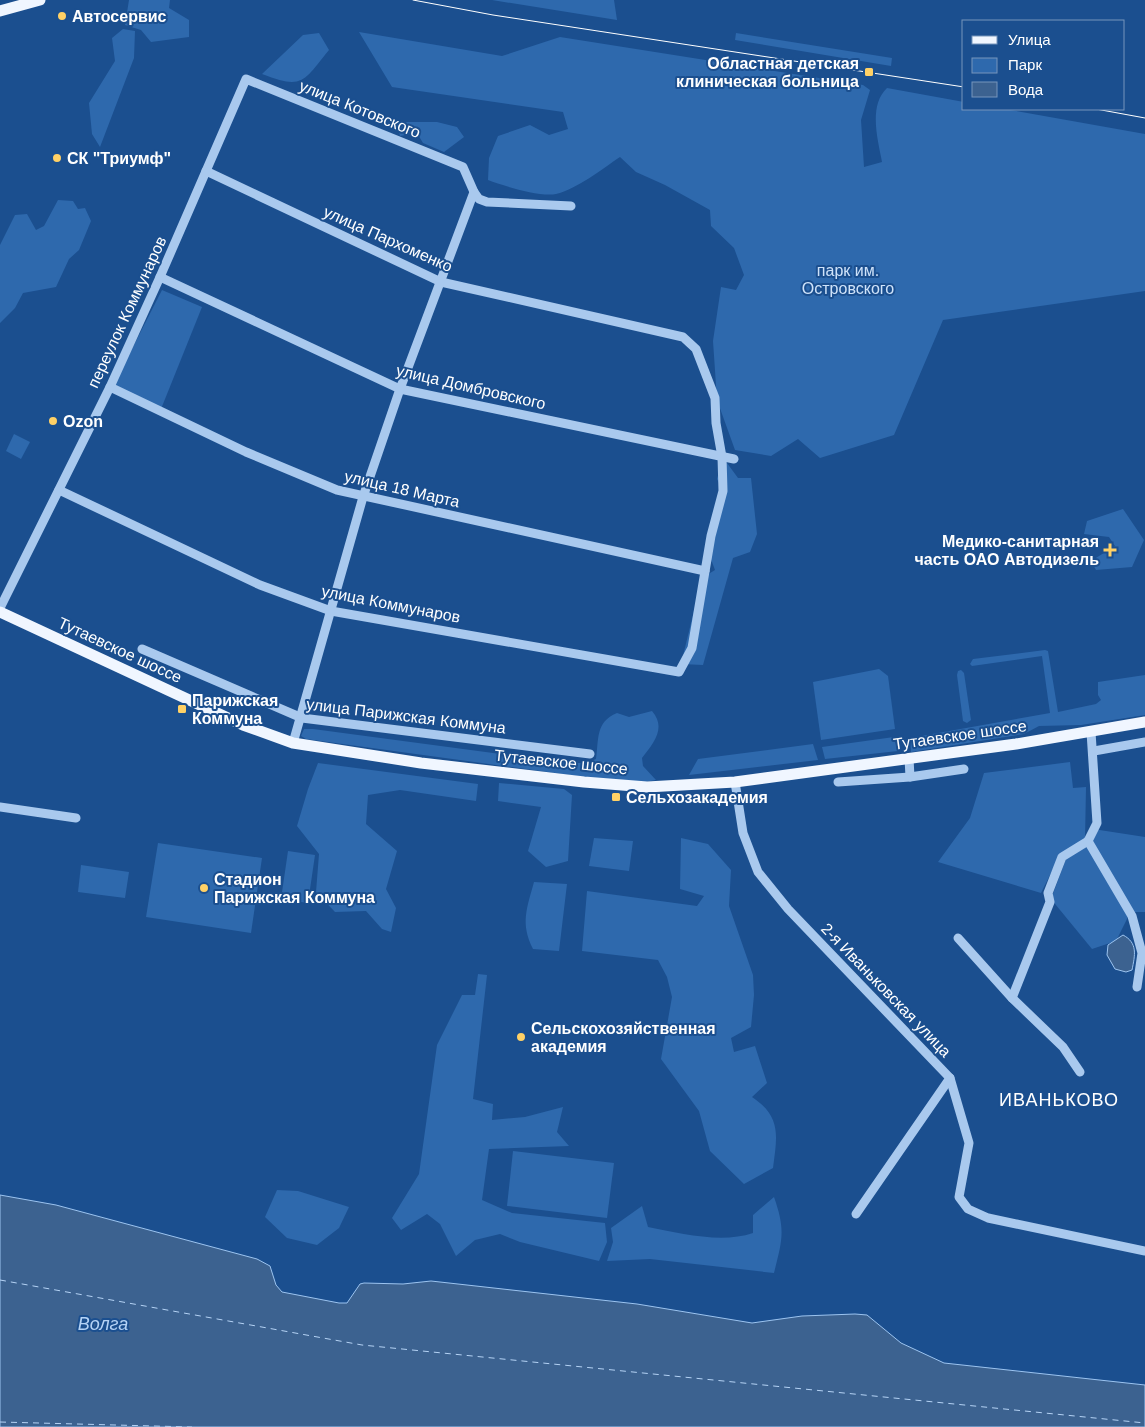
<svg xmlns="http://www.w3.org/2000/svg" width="1145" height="1427" viewBox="0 0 1145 1427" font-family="Helvetica,sans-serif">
  <rect width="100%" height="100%" fill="#1b4f8f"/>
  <g fill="#2e69ad">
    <polygon points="129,0 170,0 169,8 189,20 189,37 151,42 141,30 125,25"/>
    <polygon points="492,0 614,0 617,20"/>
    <polygon points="123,29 135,31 134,58 100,147 92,134 89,103 115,61 112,38"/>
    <path d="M359,32L502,56L560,37L863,85L870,90L861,120L864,167L882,162C878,140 868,106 887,88L964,102V109H1005L1145,134V291L943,320L894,435L820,458L798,439L771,456L735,450L717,400L713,341L721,287L736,290L744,275L734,248L711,226L710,210L665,185L636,172L620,157C602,169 577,189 556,194C539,197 504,186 488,180L489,158L498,136L530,125L549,135L568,129L563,112L392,87Z"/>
    <path d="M319,33L329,50C303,82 303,90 262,74L303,35Z"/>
    <polygon points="736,33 892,58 891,66 735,40"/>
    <polygon points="397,122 437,122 457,127 464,137 444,152 423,143 417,133 400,136"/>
    <polygon points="58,200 73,201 78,209 85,208 91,221 79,250 69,259 56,287 23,293 15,308 0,323 0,245 15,215 27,214 36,230 44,226"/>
    <polygon points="162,290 202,307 161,409 113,386"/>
    <polygon points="14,434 30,442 21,459 6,451"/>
    <polygon points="727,463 738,478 751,478 757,534 750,552 733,558 703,665 681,664 702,578 715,570 709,554 723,491 717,479 720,468"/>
    <polygon points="1123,509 1144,540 1132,567 1096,570 1091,561 1115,546 1109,537 1084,534 1087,521"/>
    <polygon points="1045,650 1048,651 1058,712 1096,704 1101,700 1098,695 1098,682 1145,675 1145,715 1081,725 1039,726 1024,734 911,752 910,738 1050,713 1042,656 972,666 970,664 973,659"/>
    <polygon points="879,669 888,676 895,729 821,740 813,682"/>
    <polygon points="961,670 964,673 971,720 967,723 963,721 957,675 958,671"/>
    <path d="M652,711C667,728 653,744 642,758L643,766L656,780L645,782L584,777L306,739L301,736L304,729H313L569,763H587L596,759C599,740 595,722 617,713L629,717Z"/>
    <polygon points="894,737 898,751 825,759 822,747"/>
    <polygon points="813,744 818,760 689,775 698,759"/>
    <polygon points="1070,762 1073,788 1086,787 1085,840 1060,855 1041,893 938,862 970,818 984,773"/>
    <polygon points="318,763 478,784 476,801 400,790 368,795 366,824 397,851 386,889 396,908 391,932 382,929 366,911 335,912 316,892 319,854 297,826 308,789"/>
    <polygon points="499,783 564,789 572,795 568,861 546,867 528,851 541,807 498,801"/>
    <polygon points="1093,829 1145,837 1145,912 1133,912 1092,841"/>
    <polygon points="594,838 633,841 629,871 589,866"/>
    <path d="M681,838L708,844L731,870L729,906L753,975L754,995L751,1027L731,1038L734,1052L755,1046L767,1083L752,1097C782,1117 777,1137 773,1168L744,1184L710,1151L699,1111L661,1059L672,997L667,977L658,960L582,951L587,891L697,906L704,896L680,889Z"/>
    <polygon points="158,843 262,858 251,933 146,917"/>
    <polygon points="1087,846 1128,917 1116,941 1092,949 1051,899 1066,859"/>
    <polygon points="288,851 315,855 308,903 281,899"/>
    <polygon points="81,865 129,872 125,898 78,892"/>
    <path d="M534,882L567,884L559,951L533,949C520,923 527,908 534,882Z"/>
    <polygon points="478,974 487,975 473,1099 493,1104 492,1120 525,1117 563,1107 557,1132 569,1146 489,1149 482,1200 512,1213 605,1223 607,1242 599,1261 520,1242 500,1234 475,1240 456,1256 440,1224 427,1214 401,1230 392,1218 419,1174 437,1045 462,995 475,995"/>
    <polygon points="513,1151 614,1163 607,1218 507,1206"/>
    <polygon points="277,1190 298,1191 349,1207 339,1228 317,1245 287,1238 265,1217"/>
    <path d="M774,1197C786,1231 782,1240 774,1273L650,1259L607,1261L613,1242L611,1228L642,1206L648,1227C680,1233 721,1244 753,1233V1215Z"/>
  </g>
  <g fill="#3c6290" stroke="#9cc4f0">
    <path d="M1123,935C1138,943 1135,955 1132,970L1126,972L1115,969L1107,955L1108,945Z"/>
    <polygon points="0,1195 56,1205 257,1259 270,1266 276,1285 282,1292 339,1303 347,1303 360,1284 364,1283 403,1284 431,1281 637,1304 752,1323 802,1316 855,1314 867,1315 901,1343 944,1363 1145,1385 1145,1427 0,1427"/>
  </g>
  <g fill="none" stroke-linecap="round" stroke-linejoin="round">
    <g stroke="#b5d3f5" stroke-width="1" stroke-dasharray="6 5" stroke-linecap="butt">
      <polyline points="0,1280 362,1345 1145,1423"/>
      <polyline points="0,1422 192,1427"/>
    </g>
    <g stroke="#a9c9ee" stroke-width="9">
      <polyline points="474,192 479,199 487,202 571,206"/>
      <polyline points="160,277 400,389 734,459"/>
      <polyline points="110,387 246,452 337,490 705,571"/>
      <polyline points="59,490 260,585 331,611 679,672 692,648 711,536 723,491 722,457 716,423 715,398 696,349 683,337 441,282 206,171"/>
      <polyline points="0,608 110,387 160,277 246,79 463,167 474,192 400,389 363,497 293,743"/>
      <polyline points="142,649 302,718 590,754"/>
      <polyline points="1091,732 1097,823 1088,841 1132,916 1142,953 1137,987"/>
      <polyline points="1094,751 1145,742"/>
      <polyline points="909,758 910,777"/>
      <polyline points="735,782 743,833 758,872 788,909 950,1078 969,1143 959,1197 968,1209 988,1218 1145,1251"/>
      <polyline points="838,782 910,777 964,769"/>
      <polyline points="0,807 76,818"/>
      <polyline points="958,938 1012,998 1063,1047 1080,1072"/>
      <polyline points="1012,998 1050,902 1048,893 1062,857 1088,841"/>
      <polyline points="856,1214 950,1078"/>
    </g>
    <g stroke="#f0f6ff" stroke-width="11">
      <polyline points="0,11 40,0"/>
      <polyline points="0,612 243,725 293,743 421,763 584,782 647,787 735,782 1016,744 1145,722"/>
    </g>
    <g stroke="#fff" stroke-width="1">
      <polyline points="413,0 493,15 964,87"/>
      <polyline points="1096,109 1145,118"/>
    </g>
  </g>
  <g fill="#ffd166" stroke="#1b4f8f" stroke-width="2">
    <circle cx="62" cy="16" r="5"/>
    <rect x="864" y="67" width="10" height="10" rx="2.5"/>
    <circle cx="57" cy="158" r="5"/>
    <circle cx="53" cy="421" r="5"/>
    <path d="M1107.5 542.5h5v5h5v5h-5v5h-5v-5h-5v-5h5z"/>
    <rect x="177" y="704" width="10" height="10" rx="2.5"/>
    <rect x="611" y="792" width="10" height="10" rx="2.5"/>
    <circle cx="204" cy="888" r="5"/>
    <circle cx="521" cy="1037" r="5"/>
  </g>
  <g text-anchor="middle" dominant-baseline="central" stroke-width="4" stroke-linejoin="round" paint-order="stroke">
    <g font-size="16" font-weight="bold" fill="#fff" stroke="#1b4f8f" text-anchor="start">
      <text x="72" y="16">Автосервис</text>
      <text x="859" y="63" text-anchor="end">Областная детская<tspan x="859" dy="18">клиническая больница</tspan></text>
      <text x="67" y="158">СК "Триумф"</text>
      <text x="63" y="421">Ozon</text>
      <text x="1099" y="541" text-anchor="end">Медико-санитарная<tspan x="1099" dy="18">часть ОАО Автодизель</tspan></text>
      <text x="192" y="700">Парижская<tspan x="192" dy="18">Коммуна</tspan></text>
      <text x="626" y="797">Сельхозакадемия</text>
      <text x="214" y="879">Стадион<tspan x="214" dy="18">Парижская Коммуна</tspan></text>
      <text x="531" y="1028">Сельскохозяйственная<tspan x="531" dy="18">академия</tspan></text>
    </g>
    <g font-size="16" fill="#fff" stroke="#1b4f8f">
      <text transform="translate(360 109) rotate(22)">улица Котовского</text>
      <text transform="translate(388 239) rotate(24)">улица Пархоменко</text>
      <text transform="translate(127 312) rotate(-65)">переулок Коммунаров</text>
      <text transform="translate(471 387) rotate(13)">улица Домбровского</text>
      <text transform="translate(402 489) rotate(13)">улица 18 Марта</text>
      <text transform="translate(391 604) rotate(11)">улица Коммунаров</text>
      <text transform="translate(120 650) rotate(25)">Тутаевское шоссе</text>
      <text transform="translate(406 716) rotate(7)">улица Парижская Коммуна</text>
      <text transform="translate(960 735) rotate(-8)">Тутаевское шоссе</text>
      <text transform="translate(561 762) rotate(6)">Тутаевское шоссе</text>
      <text transform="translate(886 990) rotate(46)">2-я Иваньковская улица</text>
    </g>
    <g font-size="16" fill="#cfe3fa" stroke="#1b4f8f">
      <text x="848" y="270">парк им.<tspan x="848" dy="18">Островского</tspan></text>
    </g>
    <g font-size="18" letter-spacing="1" fill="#fff" stroke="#1b4f8f">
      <text x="1059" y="1100">ИВАНЬКОВО</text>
    </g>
    <g font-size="18" font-style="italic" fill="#b5d3f5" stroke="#1b4f8f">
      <text x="103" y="1324">Волга</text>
    </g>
  </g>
  <rect x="962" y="20" width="162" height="90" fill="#1b4f8f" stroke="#7695bc"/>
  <rect x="972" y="36" width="25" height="8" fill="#f0f6ff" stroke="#7695bc"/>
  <text x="1008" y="45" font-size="15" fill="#ffffff">Улица</text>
  <rect x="972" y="58" width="25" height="15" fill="#2e69ad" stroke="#7695bc"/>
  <text x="1008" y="70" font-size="15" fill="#ffffff">Парк</text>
  <rect x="972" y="82" width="25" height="15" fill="#3c6290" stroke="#7695bc"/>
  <text x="1008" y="95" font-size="15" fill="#ffffff">Вода</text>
</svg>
